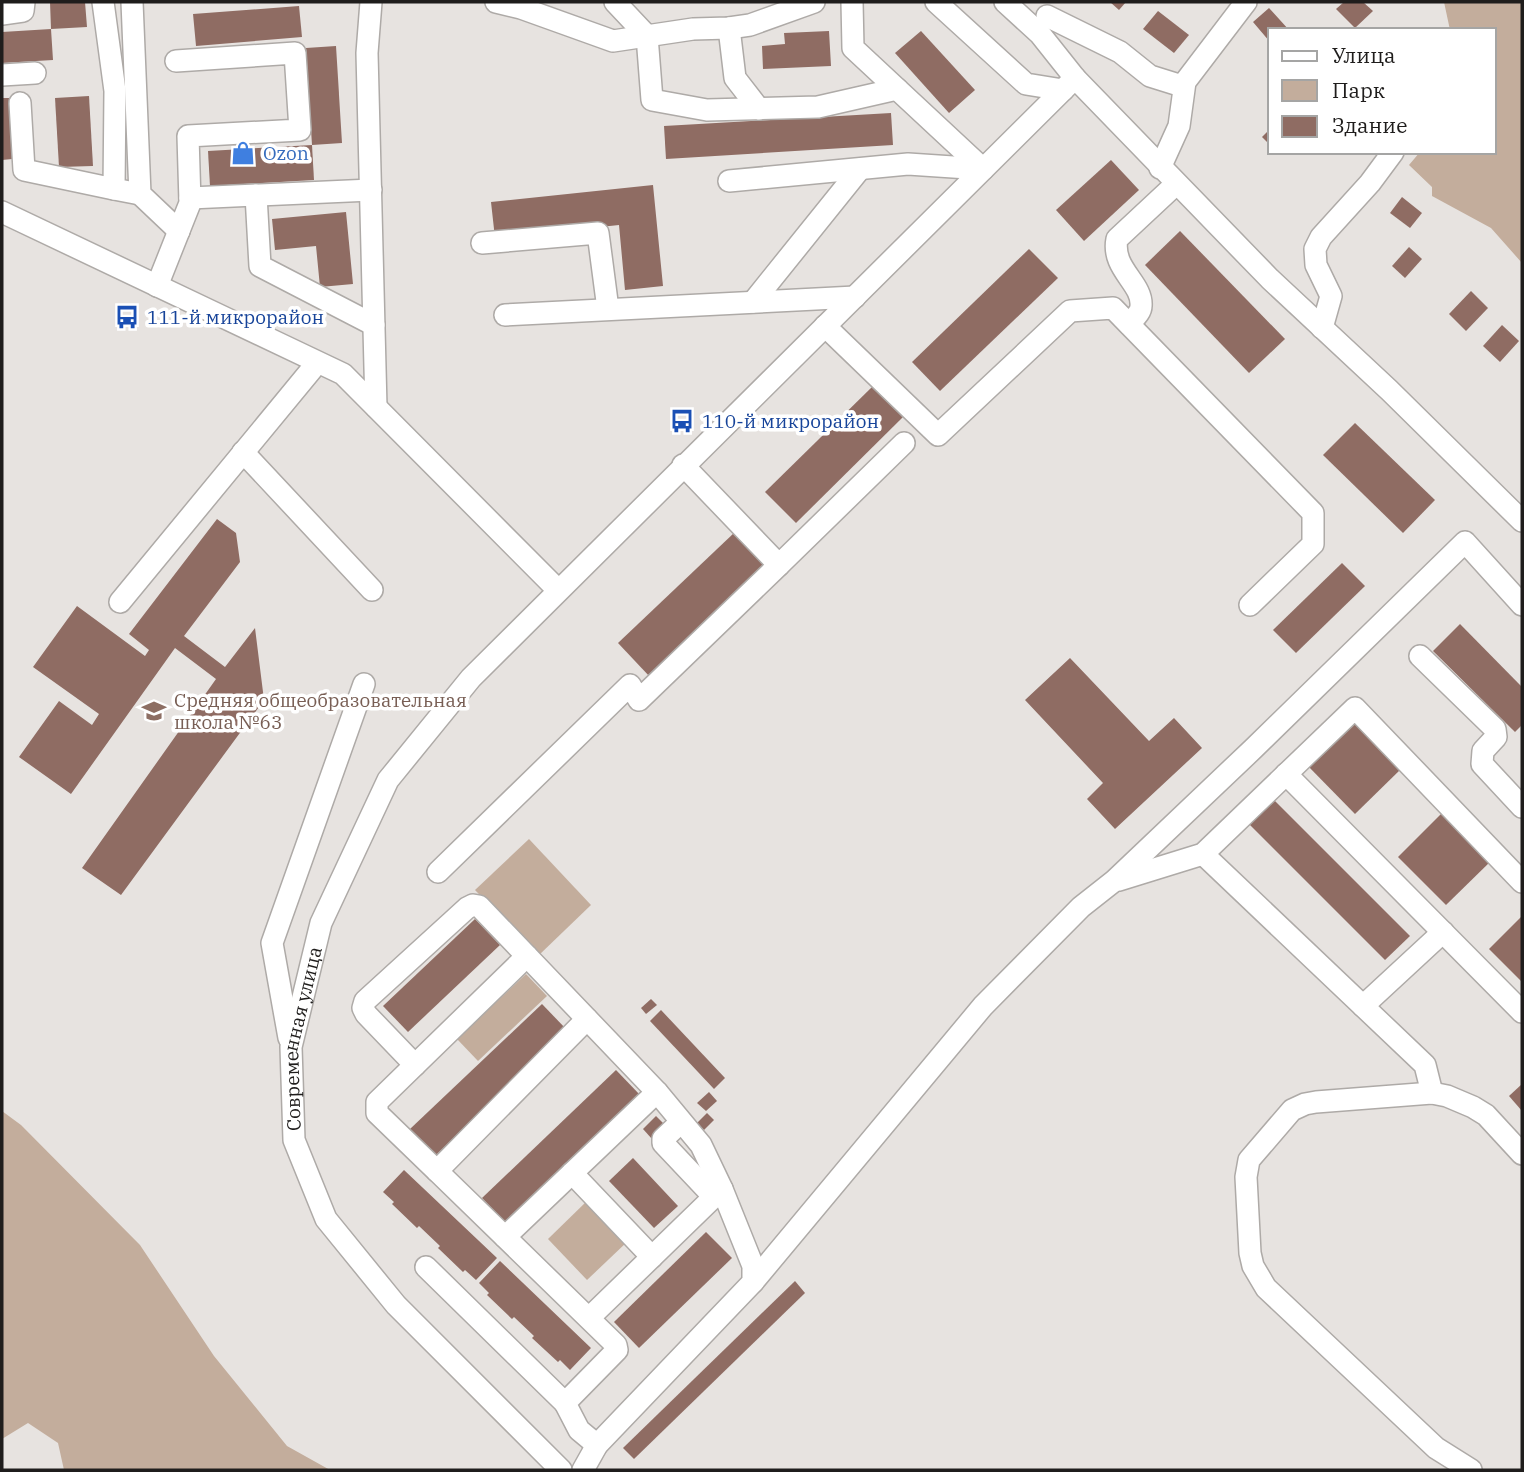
<svg xmlns="http://www.w3.org/2000/svg" width="1524" height="1472" viewBox="0 0 1524 1472" font-family="'IBM Plex Serif',serif">
  <rect width="100%" height="100%" fill="#e7e3e0"/>
  <g fill="#c3ad9c">
    <polygon points="1444,2 1522,2 1522,263 1491,228 1432,196 1432,187 1409,165 1420,152 1494,152 1494,30 1450,30"/>
    <polygon points="529,839 591,905 538,956 475,890"/>
    <polygon points="526,974 547,996 478,1061 457,1039"/>
    <polygon points="2,1111 21,1125 140,1245 214,1356 287,1446 330,1470 64,1470 58,1443 28,1423 2,1439"/>
    <polygon points="588,1200 628,1241 587,1280 548,1239"/>
  </g>
  <g fill="#8f6c63">
    <polygon points="50,2 85,2 87,27 51,29 53,60 2,63 2,32 51,29"/>
    <polygon points="1110,2 1126,2 1119,10"/>
    <polygon points="1344,2 1363,2 1373,11 1355,28 1336,9"/>
    <polygon points="299,6 302,37 196,46 193,14"/>
    <polygon points="1269,8 1289,30 1270,30 1270,42 1253,22"/>
    <polygon points="1158,11 1189,35 1174,53 1143,29"/>
    <polygon points="829,31 831,66 763,69 762,46 785,44 784,33"/>
    <polygon points="921,31 975,90 949,113 895,53"/>
    <polygon points="336,46 342,143 312,145 306,48"/>
    <polygon points="89,96 93,166 59,167 55,98"/>
    <polygon points="2,98 9,98 12,159 2,160"/>
    <polygon points="891,113 893,145 666,159 664,126"/>
    <polygon points="1270,129 1270,145 1262,137"/>
    <polygon points="312,145 314,180 210,186 208,151"/>
    <polygon points="1111,160 1139,190 1084,241 1056,210"/>
    <polygon points="653,185 663,286 625,290 619,225 495,238 491,202"/>
    <polygon points="1402,197 1422,213 1410,228 1390,213"/>
    <polygon points="346,212 353,284 320,287 316,246 275,250 272,219"/>
    <polygon points="1180,231 1285,339 1249,373 1145,265"/>
    <polygon points="1409,247 1422,259 1405,278 1392,266"/>
    <polygon points="1029,249 1058,278 940,391 912,362"/>
    <polygon points="1471,291 1488,308 1466,331 1449,314"/>
    <polygon points="1502,325 1519,341 1500,362 1483,346"/>
    <polygon points="872,387 903,417 796,523 765,492"/>
    <polygon points="1355,423 1435,500 1403,533 1323,455"/>
    <polygon points="217,519 236,533 240,562 184,636 225,667 255,628 264,700 121,895 82,868 216,679 175,648 71,794 19,757 59,701 92,725 99,714 33,667 77,606 145,656 149,650 129,634"/>
    <polygon points="735,532 767,565 650,677 618,643"/>
    <polygon points="1342,563 1365,586 1296,653 1273,630"/>
    <polygon points="1460,624 1522,687 1522,725 1515,732 1433,651"/>
    <polygon points="1070,658 1149,741 1174,718 1202,748 1115,829 1087,799 1103,783 1025,700"/>
    <polygon points="1353,719 1402,768 1355,814 1307,765"/>
    <polygon points="1273,799 1410,936 1385,960 1248,823"/>
    <polygon points="1445,810 1493,859 1446,905 1398,857"/>
    <polygon points="1522,916 1522,982 1489,949"/>
    <polygon points="475,919 500,945 408,1032 383,1006"/>
    <polygon points="651,999 657,1005 646,1014 641,1008"/>
    <polygon points="542,1004 567,1030 435,1156 410,1129"/>
    <polygon points="661,1010 725,1078 714,1089 650,1021"/>
    <polygon points="616,1070 641,1096 507,1224 482,1198"/>
    <polygon points="1522,1084 1522,1111 1509,1096"/>
    <polygon points="709,1092 717,1101 706,1111 697,1103"/>
    <polygon points="707,1113 714,1120 704,1130 697,1123"/>
    <polygon points="656,1116 666,1126 652,1139 643,1129"/>
    <polygon points="633,1158 678,1206 654,1228 609,1181"/>
    <polygon points="404,1170 497,1258 476,1280 465,1270 463,1272 438,1248 440,1246 419,1226 417,1228 392,1204 394,1202 383,1192"/>
    <polygon points="706,1232 732,1258 639,1348 614,1322"/>
    <polygon points="500,1261 591,1348 570,1370 560,1360 558,1362 532,1338 534,1336 514,1317 512,1319 487,1295 489,1293 479,1283"/>
    <polygon points="795,1281 805,1293 634,1459 623,1448"/>
  </g>
  <g fill="none" stroke-linecap="round" stroke-linejoin="round">
    <g stroke="#aeaaa7" stroke-width="24">
      <g id="minor">
        <polyline points="103,2 115,91 114,189 140,194"/>
        <polyline points="132,2 140,194 179,231"/>
        <polyline points="371,2 367,53 376,407"/>
        <polyline points="496,2 521,8 613,41 693,29 729,28 750,25 814,2"/>
        <polyline points="615,2 647,36 652,100 707,110 818,107 897,89"/>
        <polyline points="852,2 853,48 983,169"/>
        <polyline points="936,2 1026,84 1063,90"/>
        <polyline points="1005,2 1040,34 1075,78 1270,279 1389,390 1522,521"/>
        <polyline points="2,14 23,11 24,2"/>
        <polyline points="1047,16 1120,52 1150,76 1182,86"/>
        <polyline points="729,28 735,78 759,109"/>
        <polyline points="2,75 35,73"/>
        <polyline points="20,103 24,170 114,189"/>
        <polyline points="1160,168 1179,126 1185,82 1246,2"/>
        <polyline points="729,181 908,164 983,169"/>
        <polyline points="256,195 260,266 374,325"/>
        <polyline points="190,198 371,190"/>
        <polyline points="2,212 343,374 558,590"/>
        <polyline points="482,243 598,233 608,309"/>
        <polyline points="157,286 190,203 188,136 300,130 295,53 176,61"/>
        <polyline points="753,302 860,169"/>
        <polyline points="505,315 855,297"/>
        <path d="M1129,324C1133,319 1141,313 1141,306C1143,283 1111,269 1117,239L1176,184"/>
        <polyline points="825,326 938,435 1070,311 1113,308 1313,513 1313,544 1250,605"/>
        <polyline points="1322,328 1331,296 1316,265 1315,249 1321,237 1370,183 1393,152"/>
        <polyline points="243,452 372,590"/>
        <polyline points="683,465 779,565 904,443"/>
        <polyline points="120,602 317,363"/>
        <polyline points="1420,656 1495,729 1496,737 1483,751 1482,764 1522,807"/>
        <polyline points="1286,774 1522,1012"/>
        <polyline points="1203,854 1425,1065 1432,1093"/>
        <polyline points="438,872 630,685 639,700 779,565"/>
        <polyline points="1119,880 1203,854 1355,708 1522,882"/>
        <polyline points="527,956 377,1102 377,1113 437,1171 587,1019"/>
        <polyline points="1363,1006 1443,932"/>
        <polyline points="289,1038 272,943 364,684"/>
        <polyline points="415,1065 366,1014 363,1008 365,1001 467,908 473,905 479,906 657,1092 701,1145 722,1189 753,1266 753,1282 597,1445 583,1470"/>
        <polyline points="681,1122 663,1139 663,1143 714,1197"/>
        <polyline points="437,1171 616,1345 617,1350 565,1403 579,1430 597,1445"/>
        <polyline points="572,1173 652,1257"/>
        <polyline points="505,1237 657,1092"/>
        <polyline points="426,1267 565,1403"/>
        <polyline points="753,1282 983,1006 1081,907 1114,881 1253,749 1465,542 1522,605"/>
        <polyline points="589,1318 722,1189"/>
        <path id="s1" d="M561,1470L396,1305L326,1219L294,1140L291,1047L321,923L388,780L471,678L1075,78"/>
        <polyline points="1471,1470 1436,1448 1266,1288 1253,1266 1250,1253 1246,1177 1249,1160 1292,1110 1305,1104 1316,1102 1432,1093 1447,1096 1473,1107 1486,1115 1522,1154"/>
      </g>
    </g>
    <use href="#minor" stroke="#fff" stroke-width="21"/>
  </g>
  <defs>
    <g id="shop-bare" transform="scale(1.89)"><path d="M-5-2.5h2.3a2.7 3.5 0 0 1 5.4 0H5L5.5 6h-11ZM-1.5-2.5h3a1.5 2.3 0 0 0-3 0Z" fill="#3f7fe0" stroke="#fff" stroke-width="2.5" paint-order="stroke"/></g>
    <g id="bus-bare" transform="scale(1.89)"><path d="M-5-6H5V4H4V6H2V4H-2V6H-4V4H-5ZM-3.5-4V0h7V-4ZM-3.5 1.2v1.5H-2V1.2ZM2 1.2v1.5H3.5V1.2Z" fill="#1a4fb4" stroke="#fff" stroke-width="2.5" paint-order="stroke"/></g>
    <g id="school-bare" transform="scale(1.89)"><path d="M0-5L7-2L0 1L-7-2ZM-4 1L0 2.5L4 1V4Q0 6-4 4Z" fill="#8d6e63" stroke="#fff" stroke-width="2.5" paint-order="stroke"/></g>
  </defs>
  <g fill-rule="evenodd">
    <use href="#shop-bare" x="243" y="153"/>
    <use href="#bus-bare" x="127" y="317"/>
    <use href="#bus-bare" x="682" y="421"/>
    <use href="#school-bare" x="154" y="711"/>
  </g>
  <g text-anchor="middle" dominant-baseline="central" stroke-width="7" stroke-linejoin="round" paint-order="stroke">
    <g font-size="19" fill="#366cbe" stroke="#fff" text-anchor="start">
      <text x="263" y="153">Ozon</text>
    </g>
    <g font-size="19" fill="#164399" stroke="#fff" text-anchor="start">
      <text x="147" y="317">111-й микрорайон</text>
      <text x="702" y="421">110-й микрорайон</text>
    </g>
    <g font-size="19" fill="#785e54" stroke="#fff" text-anchor="start">
      <text x="174" y="700">Средняя общеобразовательная<tspan x="174" dy="22">школа №63</tspan></text>
    </g>
    <g font-size="19" fill="#1f1d1c" stroke="#fff">
      <text stroke="none"><textPath href="#s1" startOffset="532">Современная улица</textPath></text>
    </g>
  </g>
  <rect width="1524" height="1472" fill="none" stroke="#1f1d1c" stroke-width="7"/>
  <rect x="1268" y="28" width="228" height="126" fill="#ffffff" stroke="#a5a5a4" stroke-width="2"/>
  <rect x="1282" y="51" width="35" height="10" fill="#ffffff" stroke="#a5a5a4" stroke-width="2"/>
  <text x="1332" y="63" font-size="21" fill="#1f1d1c">Улица</text>
  <rect x="1282" y="80" width="35" height="21" fill="#c3ad9c" stroke="#a5a5a4" stroke-width="2"/>
  <text x="1332" y="98" font-size="21" fill="#1f1d1c">Парк</text>
  <rect x="1282" y="116" width="35" height="21" fill="#8f6c63" stroke="#a5a5a4" stroke-width="2"/>
  <text x="1332" y="133" font-size="21" fill="#1f1d1c">Здание</text>
</svg>
